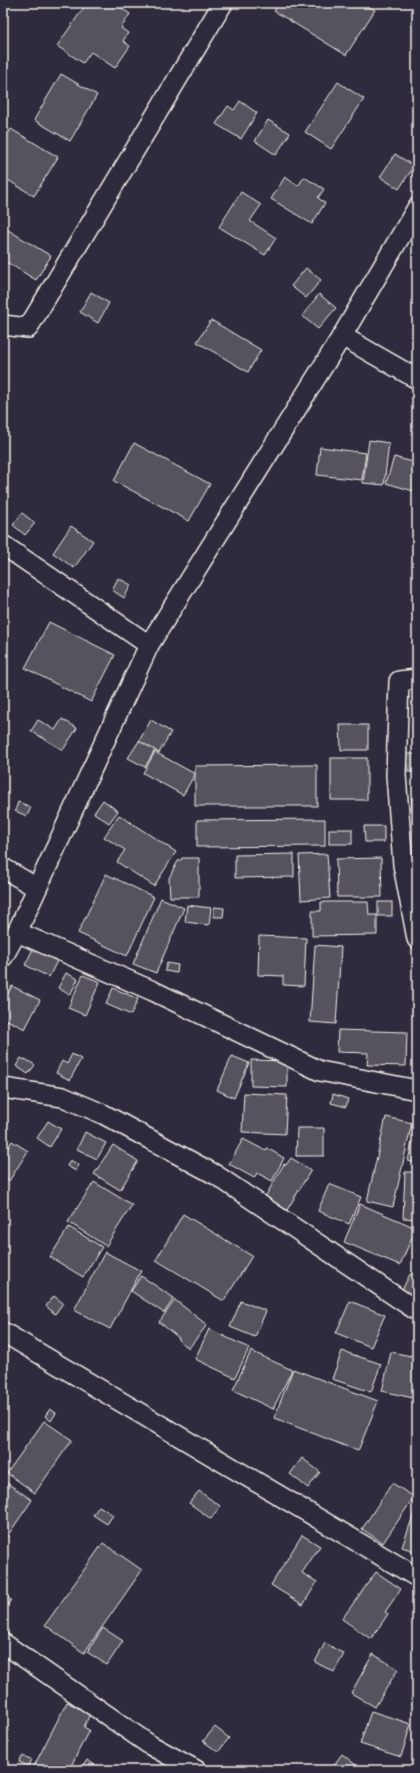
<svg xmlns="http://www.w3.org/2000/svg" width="420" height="1773" viewBox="0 0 420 1773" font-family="'Gochi Hand',sans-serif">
  <rect width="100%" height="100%" fill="#2f2a3d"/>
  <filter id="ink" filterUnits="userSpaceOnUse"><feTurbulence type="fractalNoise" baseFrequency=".025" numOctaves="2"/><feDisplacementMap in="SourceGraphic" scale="8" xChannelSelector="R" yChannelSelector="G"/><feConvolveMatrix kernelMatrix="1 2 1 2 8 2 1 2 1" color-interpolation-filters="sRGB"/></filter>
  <g filter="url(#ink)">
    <g fill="#56525f" stroke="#f4f1e8">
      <polygon points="87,3 114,3 130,14 121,28 128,33 123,41 130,46 115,68 91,52 83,63 57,46"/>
      <polygon points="279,3 363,3 375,10 346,55 274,11"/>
      <polygon points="61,74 97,95 70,141 34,120"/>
      <polygon points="338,82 364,99 331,149 305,132"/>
      <polygon points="240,101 257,113 241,139 216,124 228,106 234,110"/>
      <polygon points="268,120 290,133 276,155 255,141"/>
      <polygon points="11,129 58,157 34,196 3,177 3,142"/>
      <polygon points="395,154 414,166 399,189 380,177"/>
      <polygon points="285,177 298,186 304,177 324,189 318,198 325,203 312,224 271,199"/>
      <polygon points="241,192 261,205 250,221 276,238 265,255 219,227"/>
      <polygon points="3,227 51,256 36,280 3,260"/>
      <polygon points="306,268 321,280 306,298 291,286"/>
      <polygon points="91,292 109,303 98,323 80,312"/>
      <polygon points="319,294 336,308 318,329 302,316"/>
      <polygon points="211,320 261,350 248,372 197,342"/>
      <polygon points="369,440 389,443 384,485 363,483"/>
      <polygon points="134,443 210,484 189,521 114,481"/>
      <polygon points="320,447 366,453 362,480 317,475"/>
      <polygon points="394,457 417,463 417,492 386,483"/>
      <polygon points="22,513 35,523 25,535 13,525"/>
      <polygon points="71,526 93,541 74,568 53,553"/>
      <polygon points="118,578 131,585 124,598 112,590"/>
      <polygon points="49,622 115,655 91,702 25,668"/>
      <polygon points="62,719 77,728 63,750 31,731 38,720 55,730"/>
      <polygon points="151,720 171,732 159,753 139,741"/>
      <polygon points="340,725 368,725 368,750 341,750"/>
      <polygon points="139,741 155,750 145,767 128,758"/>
      <polygon points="155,752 195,774 183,795 143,773"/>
      <rect x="408" y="754" width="9" height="18"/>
      <rect x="331" y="758" width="36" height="42"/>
      <polygon points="317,765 317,806 195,806 195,766"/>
      <polygon points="411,796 417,796 417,809 412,809"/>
      <polygon points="103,800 118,811 109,823 94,813"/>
      <polygon points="18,802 31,807 27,816 15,811"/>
      <polygon points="119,815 176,852 154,886 117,862 125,850 104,837"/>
      <polygon points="325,819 325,846 197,847 197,820"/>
      <polygon points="364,826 384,826 384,842 365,842"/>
      <rect x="329" y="829" width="23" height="15"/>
      <polygon points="294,854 294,877 235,878 235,855"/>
      <polygon points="327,854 330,898 301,900 299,855"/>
      <polygon points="182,858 199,858 199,897 170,897 169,878 178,861 181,860"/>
      <polygon points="381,858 382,897 337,897 336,859"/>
      <polygon points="106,874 154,897 127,956 78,933"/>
      <polygon points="161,898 184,908 156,973 133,964"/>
      <polygon points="321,902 368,902 369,915 377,915 377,935 312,936 312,911 321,911"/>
      <rect x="378" y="902" width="14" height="14"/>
      <polygon points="187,905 211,908 209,925 185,922"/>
      <polygon points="214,907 224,908 223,917 214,917"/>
      <polygon points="259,936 306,938 304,986 283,985 283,976 258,975"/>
      <polygon points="315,945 341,947 336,1024 310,1022"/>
      <polygon points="33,949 57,961 49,977 25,965"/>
      <polygon points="167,963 178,965 177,973 165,971"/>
      <polygon points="66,973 78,979 70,995 58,988"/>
      <polygon points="83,975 100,982 85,1015 68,1008"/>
      <polygon points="12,986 40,1000 25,1029 3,1018 3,1003"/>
      <polygon points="113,988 138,999 131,1015 106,1004"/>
      <polygon points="338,1030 407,1032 406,1066 367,1065 368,1053 337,1052"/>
      <polygon points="72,1054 81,1059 70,1080 56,1073 62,1061 67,1064"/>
      <polygon points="232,1056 249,1063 234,1098 217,1090"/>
      <polygon points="21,1058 25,1060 25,1059 35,1065 28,1074 16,1066"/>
      <polygon points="251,1060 287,1061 287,1087 251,1086"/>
      <polygon points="244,1093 287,1095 285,1134 242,1132"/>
      <polygon points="333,1094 348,1099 346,1107 331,1103"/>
      <polygon points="386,1117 412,1123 393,1207 367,1201"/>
      <polygon points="48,1121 61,1129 50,1147 37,1138"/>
      <polygon points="297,1128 324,1128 324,1156 296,1156"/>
      <polygon points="85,1132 106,1143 97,1159 77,1149"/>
      <polygon points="243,1139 266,1151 267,1148 284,1158 272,1181 257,1173 254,1178 229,1164"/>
      <polygon points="12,1141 28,1151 9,1181 3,1178 3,1156"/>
      <polygon points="412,1142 417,1142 417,1163 408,1161"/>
      <polygon points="113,1145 138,1161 120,1190 94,1174"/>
      <polygon points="291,1158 311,1170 287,1210 265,1197 284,1164 286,1165"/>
      <polygon points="70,1160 79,1165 76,1171 67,1166"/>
      <polygon points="405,1172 417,1172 417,1219 403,1218"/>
      <polygon points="94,1182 132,1205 106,1246 68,1222"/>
      <polygon points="329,1184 361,1197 349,1224 318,1211"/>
      <polygon points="360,1204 416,1228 400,1265 344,1242"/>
      <polygon points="183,1214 252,1256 224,1301 156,1260"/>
      <polygon points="69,1227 102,1247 83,1277 50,1257"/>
      <polygon points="105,1252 141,1271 110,1329 74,1310"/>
      <polygon points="410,1274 417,1277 417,1298 402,1290"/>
      <polygon points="141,1276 174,1298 164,1313 131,1291"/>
      <polygon points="54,1296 63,1303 55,1314 46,1306"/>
      <polygon points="175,1300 207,1325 189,1348 178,1340 179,1338 159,1322"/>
      <polygon points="241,1301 266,1311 255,1337 230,1327"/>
      <polygon points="350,1301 385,1315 371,1347 336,1333"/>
      <polygon points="209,1329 249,1348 235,1378 195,1359"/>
      <polygon points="251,1351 292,1370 273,1409 233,1390"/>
      <polygon points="342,1351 381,1364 371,1392 332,1379"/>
      <polygon points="413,1351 417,1352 417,1399 382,1391 391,1352 411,1356"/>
      <polygon points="293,1369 378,1401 358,1451 274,1418"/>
      <polygon points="50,1409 56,1413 51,1421 45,1416"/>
      <polygon points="44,1421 72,1440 35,1493 7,1473"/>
      <polygon points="302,1458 320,1472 308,1488 290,1474"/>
      <polygon points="4,1481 32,1500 6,1538 3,1535"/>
      <polygon points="392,1483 414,1497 383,1543 362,1529"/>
      <polygon points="199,1491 220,1506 211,1519 189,1503"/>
      <polygon points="417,1505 417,1552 402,1547"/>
      <polygon points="99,1506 113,1515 107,1524 93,1515"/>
      <polygon points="302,1535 320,1546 302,1573 317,1582 303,1605 271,1585"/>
      <polygon points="103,1543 142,1570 84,1653 45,1625"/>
      <polygon points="376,1572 401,1589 385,1612 388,1614 371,1639 342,1619"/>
      <polygon points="3,1594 11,1600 3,1611"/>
      <polygon points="103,1628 123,1641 107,1665 87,1652"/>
      <polygon points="325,1643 344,1654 334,1672 315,1662"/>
      <polygon points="373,1654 398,1669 375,1707 351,1693"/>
      <polygon points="67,1702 90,1714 84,1727 89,1730 69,1770 32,1770"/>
      <polygon points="371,1711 411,1724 401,1757 360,1744"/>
      <polygon points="215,1727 229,1738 218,1752 203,1741"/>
      <polygon points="342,1754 362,1770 331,1769"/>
      <polygon points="22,1756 31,1759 28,1766 19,1762"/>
      <polygon points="87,1760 102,1770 81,1770"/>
    </g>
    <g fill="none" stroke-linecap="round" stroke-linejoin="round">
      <g stroke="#f4f1e8" stroke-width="22">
        <g id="street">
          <polyline points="3,325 28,328 223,3"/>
          <polyline points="342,336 417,379"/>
          <polyline points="3,545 149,645"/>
          <polyline points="417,679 399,681 396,775 403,865 417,939"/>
          <polyline points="3,868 37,888"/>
          <polyline points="17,932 153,991 320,1071 417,1090"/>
          <polyline points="3,957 17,932 149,645 342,336 417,208"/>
          <polyline points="3,1088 63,1097 103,1114 216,1175 417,1311"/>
          <polyline points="3,1332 417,1577"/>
          <polyline points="3,1643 150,1745 196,1770"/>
        </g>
      </g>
      <use href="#street" stroke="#2f2a3d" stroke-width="19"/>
    </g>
  </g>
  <rect width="420" height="1773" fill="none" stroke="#2f2a3d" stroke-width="16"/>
  <rect x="8" y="8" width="404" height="1757" fill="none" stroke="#f4f1e8" stroke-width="1.5" filter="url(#ink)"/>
</svg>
